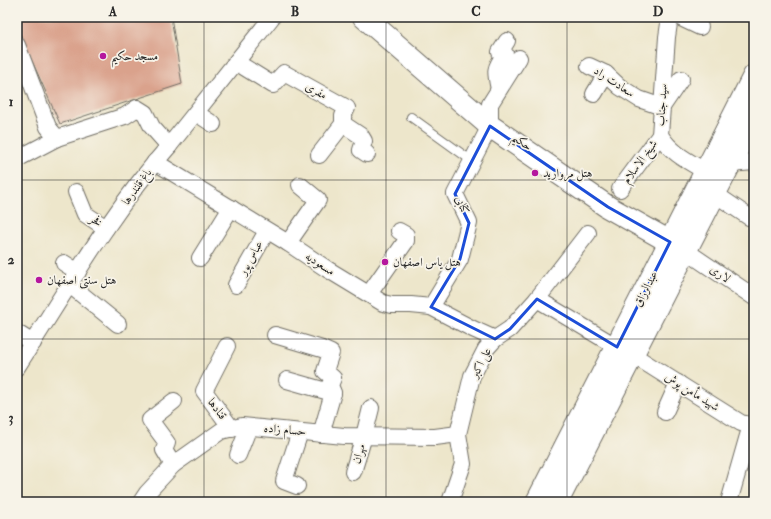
<svg xmlns="http://www.w3.org/2000/svg" width="771" height="519" viewBox="0 0 771 519" font-family="'IM FELL Double Pica',Amiri,serif">
  <rect width="100%" height="100%" fill="#f7f3e8"/>
  <filter id="ink" filterUnits="userSpaceOnUse"><feTurbulence type="fractalNoise" baseFrequency=".025" numOctaves="2"/><feDisplacementMap in="SourceGraphic" scale="8" xChannelSelector="R" yChannelSelector="G"/><feConvolveMatrix kernelMatrix="1 2 1 2 8 2 1 2 1" color-interpolation-filters="sRGB"/></filter>
  <filter id="wash" filterUnits="userSpaceOnUse"><feTurbulence type="fractalNoise" baseFrequency=".012" numOctaves="4" result="noise"/><feDisplacementMap in="SourceGraphic" scale="16" xChannelSelector="R" yChannelSelector="G"/><feGaussianBlur stdDeviation="0.9" result="paint"/><feColorMatrix in="noise" values="0 0 0 0 0 0 0 0 0 0 0 0 0 0 0 0 0 1.4 0 .05"/><feComposite in="paint" operator="in"/></filter>
  <g filter="url(#wash)">
    <rect width="100%" height="100%" fill="#ede6cb"/>
    <g id="blocks">
      <polygon fill="#daa28c" points="17,17 171,17 182,84 60,124 17,27"/>
    </g>
  </g>
  <g filter="url(#ink)">
    <use href="#blocks" fill-opacity="0" stroke="#6f6c63" stroke-width="1"/>
    <g fill="none" stroke-linecap="round" stroke-linejoin="round">
      <g stroke="#6f6c63" stroke-width="10">
        <polyline id="service" points="411,117 472,161"/>
      </g>
      <g stroke="#6f6c63" stroke-width="18">
        <g id="minor">
          <path d="M670,17L667,37L660,135C671,153 688,161 705,171"/>
          <polyline points="679,17 700,27"/>
          <polyline points="17,45 48,127 57,138 125,116 137,108 145,113 152,127 169,146"/>
          <polyline points="236,62 273,85 284,73 347,108 343,116 343,124 361,136 364,141 361,150 367,154"/>
          <polyline points="589,66 606,74 620,87 639,99 662,107 681,79"/>
          <path d="M499,89C495,71 494,69 505,54L500,52L507,41"/>
          <polyline points="594,94 606,74"/>
          <polyline points="196,113 213,124"/>
          <polyline points="319,155 343,124"/>
          <polyline points="17,159 57,138"/>
          <polyline points="155,162 288,243 327,269 383,303 392,305 411,305 431,307 473,329 495,339"/>
          <polyline points="730,164 754,162"/>
          <polyline points="620,189 660,135"/>
          <polyline points="76,192 85,214 106,228"/>
          <polyline points="715,194 749,217"/>
          <polyline points="288,243 318,200 300,185"/>
          <polyline points="686,251 754,297"/>
          <polyline points="200,258 231,208"/>
          <polyline points="64,263 78,272"/>
          <polyline points="70,285 118,324"/>
          <polyline points="236,285 267,231"/>
          <polyline points="369,294 406,241 406,235 399,231"/>
          <polyline points="537,299 617,347"/>
          <polyline points="431,307 460,259 469,223 455,194 490,126 490,104 519,58"/>
          <polyline points="17,333 33,343"/>
          <polyline points="275,335 322,349 331,353 325,371 333,378 330,385 333,393 321,434"/>
          <polyline points="227,346 204,391 232,429"/>
          <polyline points="633,355 741,423 754,426"/>
          <path d="M17,367C65,293 110,213 169,146L272,17"/>
          <polyline points="287,380 333,393"/>
          <polyline points="665,412 678,383"/>
          <polyline points="238,455 249,427"/>
          <polyline points="173,465 164,450 167,443 150,420 174,401"/>
          <polyline points="353,472 364,436 371,408"/>
          <polyline points="297,486 284,481 300,432"/>
          <polyline points="141,502 147,493 173,465 221,431 242,426 344,436 435,437 458,434"/>
          <polyline points="450,502 463,464 458,434 472,376 486,349 495,339 510,329 537,299 588,233"/>
          <polyline points="729,502 751,425"/>
        </g>
      </g>
      <g stroke="#6f6c63" stroke-width="24">
        <polyline id="secondary" points="364,17 490,126 608,207 686,251"/>
      </g>
      <g stroke="#6f6c63" stroke-width="24">
        <g id="primary">
          <polyline points="537,502 672,238 754,76"/>
          <polyline points="557,502 754,117"/>
        </g>
      </g>
      <use href="#service" stroke="#fff" stroke-width="8"/>
      <use href="#minor" stroke="#fff" stroke-width="16"/>
      <use href="#secondary" stroke="#fff" stroke-width="22"/>
      <use href="#primary" stroke="#fff" stroke-width="22"/>
    </g>
  </g>
  <path fill="none" stroke="#1d4ed8" stroke-width="3" stroke-linejoin="round" d="M490,126L608,207L670,242L617,347L537,299L510,329L495,339L431,307L460,259L469,223L455,194Z"/>
  <path fill="none" stroke="#2b2b2b" stroke-width="1" stroke-opacity="0.55" d="M204,17V502M386,17V502M567,17V502M17,180H754M17,339H754"/>
  <g fill="#b5179e" stroke="#f7f3e8" stroke-width="1.5">
    <circle cx="103" cy="56" r="4"/>
    <circle cx="535" cy="173" r="4"/>
    <circle cx="385" cy="262" r="4"/>
    <circle cx="39" cy="280" r="4"/>
  </g>
  <g text-anchor="middle" dominant-baseline="central" stroke-width="3.5" stroke-linejoin="round" paint-order="stroke">
    <g font-size="12" fill="#2b2b2b" stroke="#f7f3e8" text-anchor="start">
      <text x="111" y="56">مسجد حکیم</text>
      <text x="543" y="173">هتل مروارید</text>
      <text x="393" y="262">هتل یاس اصفهان</text>
      <text x="47" y="280">هتل سنتی اصفهان</text>
    </g>
    <g font-size="12" fill="#2b2b2b" stroke="#f7f3e8">
      <text transform="translate(614 82) rotate(33)">سعادت راد</text>
      <text transform="translate(316 91) rotate(29)">مفری</text>
      <text transform="translate(662 105) rotate(-86)">سید جناب</text>
      <text transform="translate(522 142) rotate(35)">حکیم</text>
      <text transform="translate(640 162) rotate(-54)">شیخ الاسلام</text>
      <text transform="translate(137 187) rotate(-54)">باغ قلندرها</text>
      <text transform="translate(462 205) rotate(68)">کتابی</text>
      <text transform="translate(96 221) rotate(34)">فخر</text>
      <text transform="translate(251 258) rotate(-61)">عباس پور</text>
      <text transform="translate(320 264) rotate(33)">مسعودیه</text>
      <text transform="translate(720 274) rotate(34)">لاری</text>
      <text transform="translate(646 289) rotate(-63)">عبدالرزاق</text>
      <text transform="translate(481 363) rotate(-63)">علی اکبر</text>
      <text transform="translate(692 392) rotate(32)">شهید مأمن پوش</text>
      <text transform="translate(217 409) rotate(53)">قنادها</text>
      <text transform="translate(285 430) rotate(5)">حسام زاده</text>
      <text transform="translate(359 454) rotate(-73)">مهران</text>
    </g>
  </g>
  <rect width="771" height="519" fill="none" stroke="#f7f3e8" stroke-width="44"/>
  <rect x="22" y="22" width="727" height="475" fill="none" stroke="#2b2b2b" stroke-width="1.5"/>
  <g font-size="13" text-anchor="middle" font-weight="bold" fill="#2b2b2b">
    <text x="113" y="16">A</text>
    <text x="295" y="16">B</text>
    <text x="476" y="16">C</text>
    <text x="658" y="16">D</text>
    <text x="11" y="106">1</text>
    <text x="11" y="264">2</text>
    <text x="11" y="422">3</text>
  </g>
</svg>
